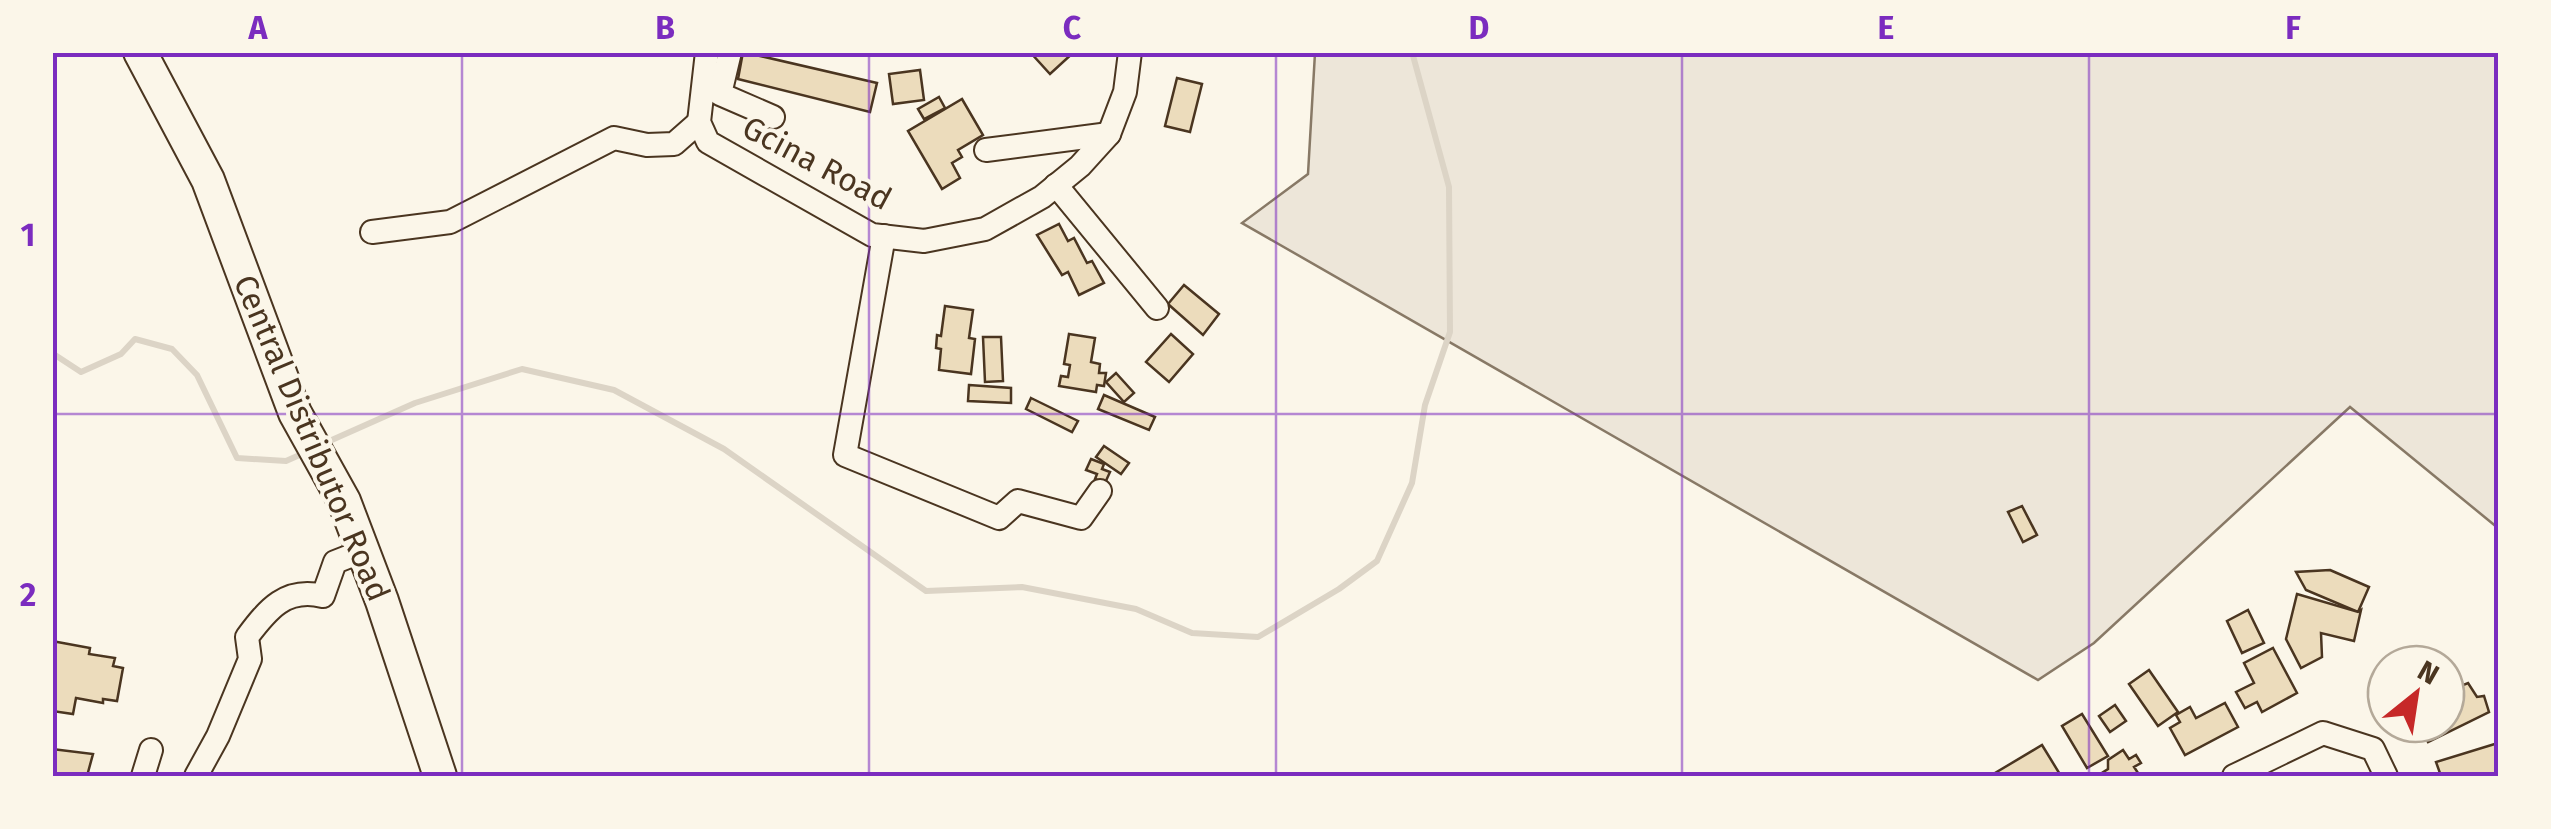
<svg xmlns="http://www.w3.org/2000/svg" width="2551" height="829" viewBox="0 0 2551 829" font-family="'Fira Sans',sans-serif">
  <rect width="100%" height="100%" fill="#fbf6e9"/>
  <polygon fill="#ede6d9" stroke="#887966" stroke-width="2.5" points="1315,53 2498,53 2498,528 2350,407 2094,643 2038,680 1242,223 1308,174"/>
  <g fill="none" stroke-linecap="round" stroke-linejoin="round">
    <g stroke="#dcd4c6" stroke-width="6">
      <polyline points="52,353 81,372 121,354 135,339 172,349 197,375 237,458 286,461 304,453"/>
      <polyline points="325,443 415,403 522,369 614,390 724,449 926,591 1022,587 1136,609 1192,633 1258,637 1339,589 1377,561 1412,483 1425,405 1450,332 1449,187 1412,52"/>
    </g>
  </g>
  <g fill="#ecdcbc" stroke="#4a3520" stroke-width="2.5">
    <polygon points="743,52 877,83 870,112 738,79"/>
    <polygon points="1030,52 1074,52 1050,74"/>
    <polygon points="920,70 924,100 893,104 889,74"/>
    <polygon points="1177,78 1202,84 1190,132 1165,126"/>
    <polygon points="939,97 945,108 924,119 918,109"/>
    <polygon points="962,99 983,135 958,150 962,157 952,163 960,178 942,189 908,131"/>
    <polygon points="1059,224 1068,241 1074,238 1087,263 1092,261 1104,283 1079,295 1068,272 1062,275 1037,235"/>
    <polygon points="1184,285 1219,314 1203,335 1168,304"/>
    <polygon points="945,306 973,310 969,338 975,339 971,374 939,370 941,349 936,348 937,335 941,336"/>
    <polygon points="1069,334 1095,338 1091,362 1100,364 1099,373 1106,373 1104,386 1097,385 1096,392 1059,386 1061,376 1068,377 1070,365 1064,364"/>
    <polygon points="1171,334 1193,354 1169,382 1146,362"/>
    <polygon points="983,337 1001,337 1003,381 985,382"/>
    <polygon points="1116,373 1134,393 1124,402 1106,382"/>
    <polygon points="969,385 1011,388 1011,403 968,401"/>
    <polygon points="1104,395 1155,417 1149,430 1098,409"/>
    <polygon points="1031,398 1078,421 1072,432 1026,409"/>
    <polygon points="1104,446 1129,463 1121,474 1096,457"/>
    <polygon points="1091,459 1104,464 1102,469 1110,472 1105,483 1095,479 1097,474 1086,470"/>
    <polygon points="2022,506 2037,535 2023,542 2008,512"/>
    <polygon points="2330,570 2369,587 2358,612 2306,590 2296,572"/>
    <polygon points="2297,594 2358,612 2361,610 2354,641 2321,633 2322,657 2301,668 2286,639"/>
    <polygon points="2248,610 2264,643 2242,653 2227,621"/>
    <polygon points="52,641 90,648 89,654 115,658 113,666 123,668 117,701 103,699 103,703 76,698 73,714 52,711"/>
    <polygon points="2273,648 2297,693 2262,712 2257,702 2245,708 2236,692 2254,683 2244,663"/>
    <polygon points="2149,670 2178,712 2158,726 2129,684"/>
    <polygon points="2468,683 2477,697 2484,696 2489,712 2428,742 2418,724 2446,724 2446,692"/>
    <polygon points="2225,703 2238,727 2185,755 2170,728 2180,722 2176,715 2190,707 2196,718"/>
    <polygon points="2115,705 2126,721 2110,732 2099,716"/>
    <polygon points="2082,714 2108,756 2087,768 2062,726"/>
    <polygon points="2498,743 2498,776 2441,776 2436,762"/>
    <polygon points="2042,745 2061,776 1990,776"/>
    <polygon points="52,749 93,754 87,776 52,776"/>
    <polygon points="2123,750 2129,759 2136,755 2141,763 2134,767 2140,776 2147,776 2097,776 2108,769 2108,760"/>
  </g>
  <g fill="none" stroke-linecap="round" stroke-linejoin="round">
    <g stroke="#4a3520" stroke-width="26">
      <g id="minor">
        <polyline points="707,52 699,122 708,142 872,235 924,241 985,229 1042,197 1080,166 1109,134 1125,92 1130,52"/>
        <polyline points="730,52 720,94 773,117"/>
        <polyline points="986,150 1109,134"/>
        <polyline points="1056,185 1157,308"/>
        <polyline points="372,232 450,222 614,138 647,145 674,144 699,122"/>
        <polyline points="884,236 845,455 999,518 1018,501 1081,518 1100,491"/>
        <polyline points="143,776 151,750"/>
        <path d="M196,776L218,736L250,659L247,637C268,609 286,587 323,596L335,562L363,551"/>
        <polyline points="2234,776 2323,733 2373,749 2386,776"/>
      </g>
    </g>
    <g stroke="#4a3520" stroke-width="36">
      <polyline id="highway" points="140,52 208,180 295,413 344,501 382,601 440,776"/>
    </g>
    <use href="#minor" stroke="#fbf6e9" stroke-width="22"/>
    <use href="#highway" stroke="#fbf6e9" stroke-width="32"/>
  </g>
  <path fill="none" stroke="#7b2cbf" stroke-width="2.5" stroke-opacity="0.55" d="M462,52V776M869,52V776M1276,52V776M1682,52V776M2089,52V776M52,414H2498"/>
  <g text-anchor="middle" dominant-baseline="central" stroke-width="8" stroke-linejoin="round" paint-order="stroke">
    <g font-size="32" fill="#4a3520" stroke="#fbf6e9">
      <text transform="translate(817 163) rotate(28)">Gcina Road</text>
      <text transform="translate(312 438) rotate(67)">Central Distributor Road</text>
    </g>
  </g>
  <rect width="2551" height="829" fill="none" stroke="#fbf6e9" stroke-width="110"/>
  <g transform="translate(2416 694) rotate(30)"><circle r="48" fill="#fbf6e9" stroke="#b4a999" stroke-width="2.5"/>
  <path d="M0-8L18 38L0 25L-18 38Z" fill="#c62828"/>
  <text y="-15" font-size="28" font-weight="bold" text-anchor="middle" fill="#4a3520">N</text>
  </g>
  <rect x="55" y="55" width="2441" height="719" fill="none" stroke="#7b2cbf" stroke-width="4"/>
  <g font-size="32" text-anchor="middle" font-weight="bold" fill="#7b2cbf">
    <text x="258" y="39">A</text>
    <text x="665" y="39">B</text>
    <text x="1072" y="39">C</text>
    <text x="1479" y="39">D</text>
    <text x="1886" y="39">E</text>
    <text x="2293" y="39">F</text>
    <text x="28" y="246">1</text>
    <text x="28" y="606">2</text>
  </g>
</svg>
